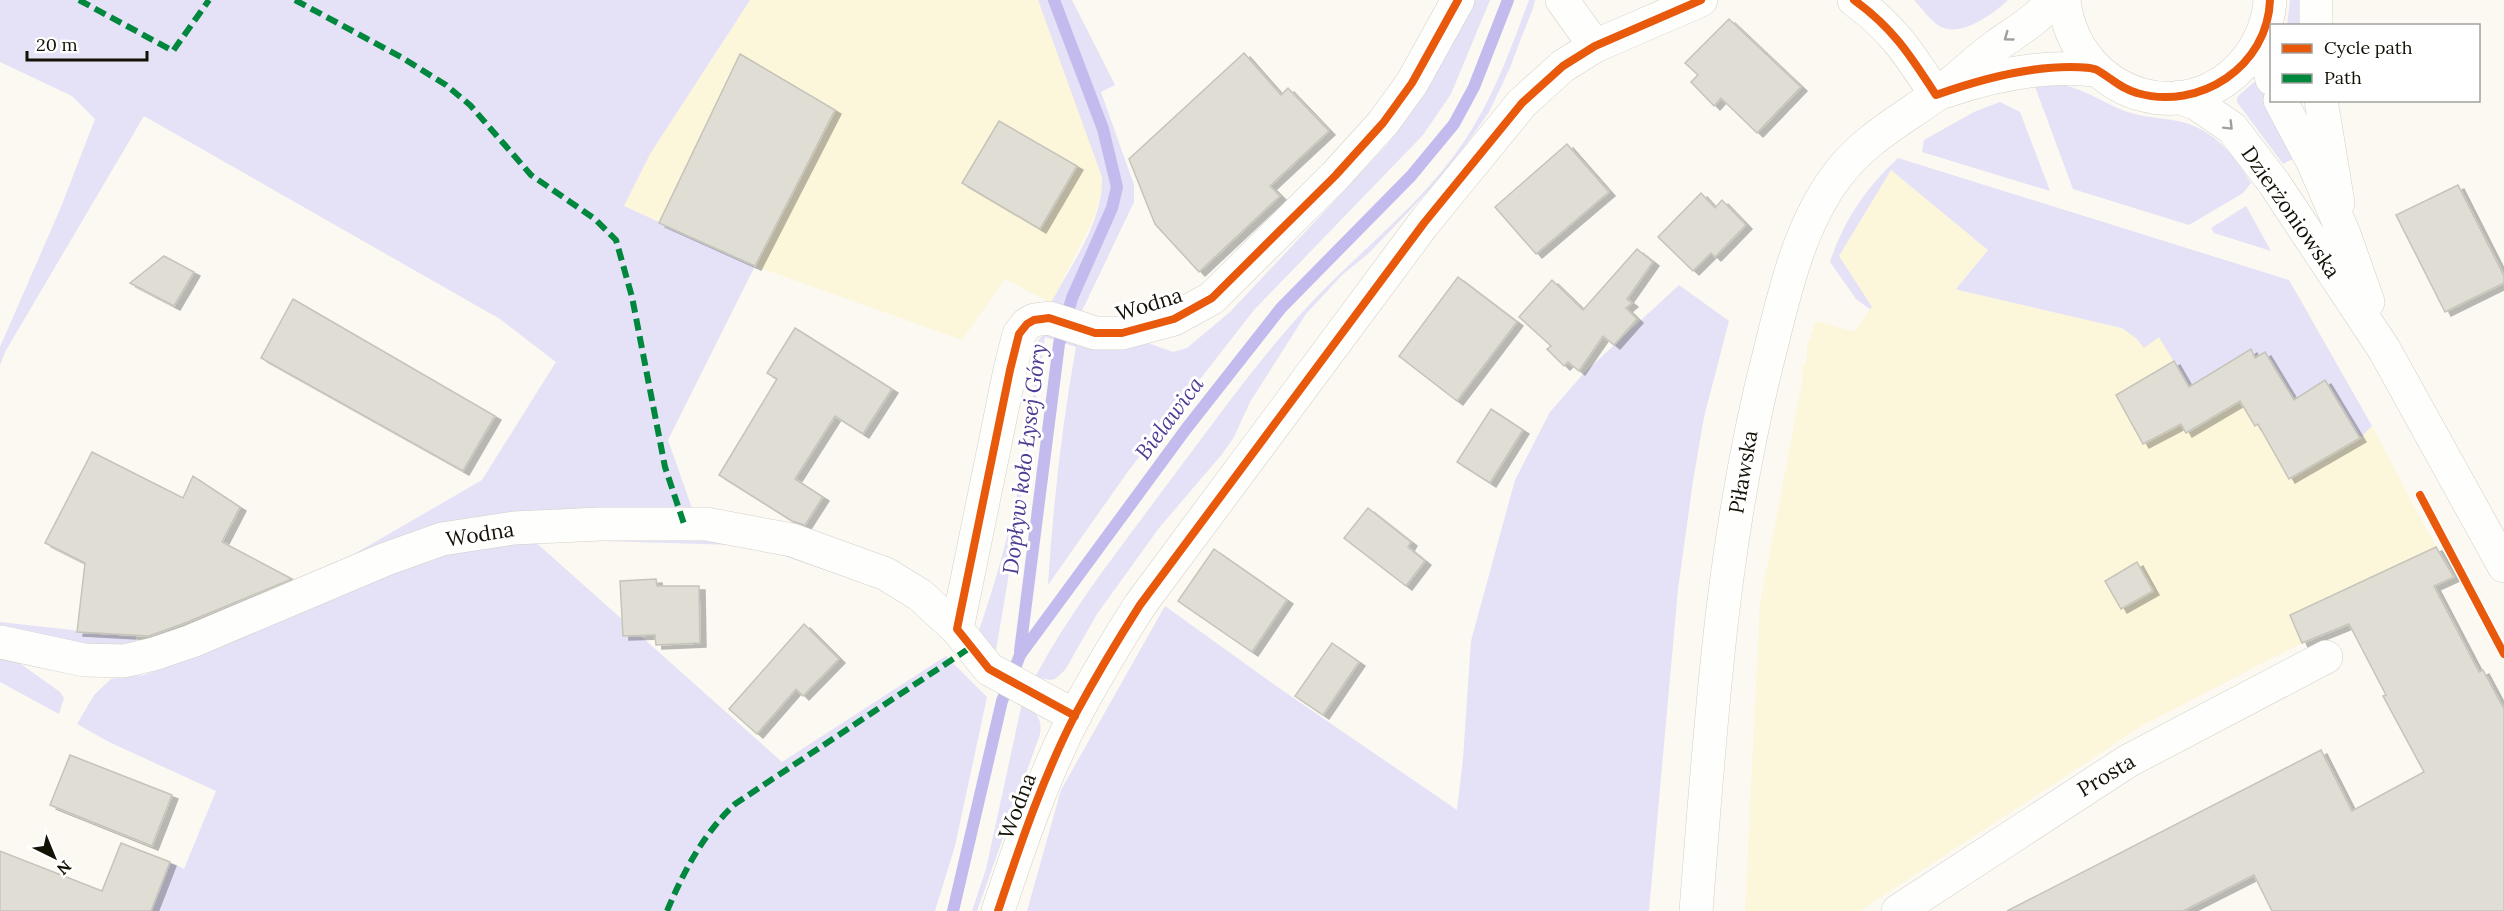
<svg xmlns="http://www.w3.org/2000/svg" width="2504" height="911" viewBox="0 0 2504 911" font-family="Lora,serif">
  <defs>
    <filter id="shadow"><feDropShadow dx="6" dy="4" stdDeviation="0" flood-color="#0004"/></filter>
  </defs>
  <rect width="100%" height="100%" fill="#fbf9f2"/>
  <g fill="#fcf6da">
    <polygon points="750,0 1038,0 1101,170 1102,188 1095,216 1051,303 1005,279 962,340 755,266 624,207 650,154"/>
    <polygon points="1891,170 1988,250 1956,289 1958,290 2122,328 2137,339 2159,336 2297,293 2372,426 2436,547 2359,620 2302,643 2145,724 1860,911 1745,911 1760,604 1802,383 1802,370 1807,359 1807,347 1816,321 1855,332 1871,307 1839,256"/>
  </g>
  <g fill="#e5e1f7">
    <polygon points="0,0 750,0 650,154 624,206 755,266 668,440 694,514 546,517 169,637 168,631 206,622 330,568 482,480 556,362 500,319 144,116 5,352 0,365 0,347 61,207 95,119 72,96 0,62"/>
    <path d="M1038,0H1072L1115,85L1101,92L1134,185V202L1080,315L1051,303C1071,265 1104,221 1102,177Z"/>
    <path d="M1474,0H1490L1451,94L1423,135L1254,310L1129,470L1048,585C1053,505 1062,425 1076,347L1045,337L1016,532L995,656L979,630C1005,556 1023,478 1033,399C1036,374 1023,349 1047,332L1145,342L1173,352L1187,348L1230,312L1388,144L1429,87Z"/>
    <path d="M1529,0H1535L1533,8L1509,70L1489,112L1465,146L1434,185L1369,253L1342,275L1306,314L1250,402L1234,437L1223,453L1159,528L1097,614L1065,670L1055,679L1050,680L1035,677C1071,610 1118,551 1163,490C1207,432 1249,372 1297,318C1351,257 1420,208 1465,140C1494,97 1511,48 1529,0Z"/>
    <path d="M1914,0H2008C1993,14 1962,37 1941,27C1931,22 1922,8 1914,0Z"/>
    <polygon points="2290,0 2301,0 2300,25 2287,26"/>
    <polygon points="2254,82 2260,84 2298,156 2283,164 2237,102 2237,97"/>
    <path d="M2055,83C2080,87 2099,100 2122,110C2139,117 2155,117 2172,120C2211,126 2231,151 2251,183L2243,193L2189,225L2073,189L2034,84Z"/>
    <polygon points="2000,102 2020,112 2050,191 1922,152 1924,140 1974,112"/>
    <path d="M1898,158L2289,280L2372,426L2360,438L2325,381L2285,406L2283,381L2266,353L2255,358L2250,350L2219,369L2240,401L2209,420L2159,337L2144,348L2137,339L2122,328L1958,290L1956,289L1988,250L1891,170L1839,256L1872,307L1870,309L1856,299L1830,262C1844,220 1866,188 1898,158Z"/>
    <polygon points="2246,206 2271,251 2214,233 2211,228"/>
    <polygon points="1679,285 1729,321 1704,417 1693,481 1678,589 1649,911 1027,911 1061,790 1165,606 1279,688 1457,810 1463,759 1471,641 1515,480 1550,412 1584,373"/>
    <path d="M688,534C744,537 793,552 846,571L848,578L764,549L737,545L532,539L782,762L946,656L987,697L955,846L935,911H151L170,862L184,869L216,791L109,742L77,724L94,695L111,679L144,675L169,666L394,566L465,543L530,537Z"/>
    <polygon points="0,622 136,637 136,644 97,646 0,631"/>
    <polygon points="0,653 15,660 60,692 64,698 59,714 0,682"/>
    <path d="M1022,703C1035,711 1043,718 1040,734L977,911H972L986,869Z"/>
  </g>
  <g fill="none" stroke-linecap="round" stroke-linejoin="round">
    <g stroke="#c3bbee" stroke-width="12">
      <polyline points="1020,651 1059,344 1072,298 1112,208 1117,187 1103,129 1054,0"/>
      <polyline points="953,911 1002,701 1020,655 1186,429 1281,308 1411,176 1454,124 1474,87 1508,0"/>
    </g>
  </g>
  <g fill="#e0ded4" stroke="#c6c4ba" stroke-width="1.5" filter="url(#shadow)">
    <polygon points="1729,19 1801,87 1757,133 1721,98 1714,106 1691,82 1698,75 1685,63"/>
    <polygon points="1244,53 1281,95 1288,88 1329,131 1270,186 1280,196 1199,272 1155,224 1129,159"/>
    <polygon points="740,54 835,110 755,266 659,223"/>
    <polygon points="999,121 1077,166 1040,229 962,183"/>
    <polygon points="1567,144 1609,192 1536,254 1495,207"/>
    <polygon points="2458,185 2504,276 2504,283 2445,312 2396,215"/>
    <polygon points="1701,193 1715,208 1722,200 1746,225 1715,257 1711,253 1693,271 1658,237"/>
    <polygon points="1637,249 1653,262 1627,299 1632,303 1626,308 1637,319 1614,345 1603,336 1579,371 1568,362 1564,366 1547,349 1551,346 1519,317 1552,280 1583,310"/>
    <polygon points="164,256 194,272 174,306 130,283"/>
    <polygon points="1458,277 1517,322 1457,401 1399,356"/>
    <polygon points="293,299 495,416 463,471 261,358"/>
    <polygon points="795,328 892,389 863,434 835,416 795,479 823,497 805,525 792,521 719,475 777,379 767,373"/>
    <polygon points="2251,349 2255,358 2265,352 2294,400 2325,380 2360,438 2289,479 2258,424 2255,426 2240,401 2186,433 2181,424 2143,444 2116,395 2174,361 2189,387"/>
    <polygon points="1491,409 1523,430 1490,483 1457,462"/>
    <polygon points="92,452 183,498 193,476 240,507 222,542 292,579 185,623 149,636 77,632 85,563 45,543"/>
    <polygon points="1368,508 1411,542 1408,547 1425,561 1406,586 1344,538"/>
    <polygon points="2436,547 2454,577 2434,586 2479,672 2483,670 2504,709 2504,911 2272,911 2254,875 2183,911 2007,911 2321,750 2352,811 2424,772 2383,696 2386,695 2349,624 2302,643 2290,615"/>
    <polygon points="1214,549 1287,600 1252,652 1178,601"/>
    <polygon points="2137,562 2153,591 2121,609 2105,581"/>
    <polygon points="656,579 657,586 699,586 700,643 656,645 655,635 623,636 620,581"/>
    <polygon points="804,624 839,659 803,696 796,689 757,734 729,709"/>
    <polygon points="1332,643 1359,662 1323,715 1295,696"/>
    <polygon points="70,755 172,795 152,846 50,805"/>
    <polygon points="121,843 170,862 151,911 0,911 0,851 102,891"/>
  </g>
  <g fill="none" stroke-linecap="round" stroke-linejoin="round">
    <g stroke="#d3d0c7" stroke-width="34">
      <g id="minor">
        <polyline points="1562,0 1595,46"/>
        <path d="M1854,0C1893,28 1910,55 1936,95"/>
        <polyline points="2316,0 2316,26"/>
        <path d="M1946,91C1994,75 2046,64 2096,70"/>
        <polyline points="2321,100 2338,203"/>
        <polyline points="0,642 84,660 124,661 154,654 192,641 386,559 442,539 514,528 601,524 706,524 792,540 886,574 920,595 957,629"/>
        <polyline points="1075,716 989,669 957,629 1010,370 1019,334 1027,324 1034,320 1049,318 1095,333 1122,333 1174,319 1212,298 1335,176 1383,123 1412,83 1458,0"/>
        <path d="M998,911C1020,845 1043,777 1075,715C1095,678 1117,641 1140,605L1424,223L1522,103L1563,66L1595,46L1701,0"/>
        <path d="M1696,911C1711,720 1722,537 1770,351C1785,291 1799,227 1836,177C1863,140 1900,121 1936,95C1957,80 1975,61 1996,46C2015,32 2038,20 2052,0"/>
        <polyline points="1898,911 2128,761 2326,657"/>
      </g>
    </g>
    <g stroke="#d3d0c7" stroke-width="34">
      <g id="major">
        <path d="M2064,0C2075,99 2196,136 2253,51C2263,35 2269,19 2270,0"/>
        <polyline points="2261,39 2272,79"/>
        <polyline points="2179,97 2197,104 2232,128 2274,183 2384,349 2504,566"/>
        <polyline points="2280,100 2313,162 2344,234 2368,302"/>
      </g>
    </g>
    <use href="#minor" stroke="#fefefd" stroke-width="33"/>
    <use href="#major" stroke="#fefefd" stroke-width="33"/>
    <g stroke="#00873e" stroke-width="6" stroke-dasharray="12 6" stroke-linecap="butt">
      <polyline points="79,0 173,51 209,0"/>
      <polyline points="295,0 401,57 446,85 470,105 531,175 595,219 616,240 632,297 665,467 684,524"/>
      <path d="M667,911C684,871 703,834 735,804L971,647"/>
    </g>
    <g stroke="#fff" stroke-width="11">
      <g id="cycleway">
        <path d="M1854,0C1893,28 1910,55 1936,95C1978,80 2026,67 2070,67C2078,67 2091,67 2097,70C2111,78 2121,89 2137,93C2199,111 2268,67 2270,0"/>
        <polyline points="2420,495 2504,654"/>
        <polyline points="1075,716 989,669 957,629 1010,370 1019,334 1027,324 1034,320 1049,318 1095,333 1122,333 1174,319 1212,298 1335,176 1383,123 1412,83 1458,0"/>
        <path d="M998,911C1020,845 1043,777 1075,715C1095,678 1117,641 1140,605L1424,223L1522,103L1563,66L1595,46L1701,0"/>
      </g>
    </g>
    <use href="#cycleway" stroke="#e8590c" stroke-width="8"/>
  </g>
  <defs><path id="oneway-chevron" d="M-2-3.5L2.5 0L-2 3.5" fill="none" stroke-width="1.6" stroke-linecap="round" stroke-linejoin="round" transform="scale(1.5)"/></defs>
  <g stroke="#a09f9a">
    <use href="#oneway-chevron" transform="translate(2008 37) rotate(144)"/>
    <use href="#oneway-chevron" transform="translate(2229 126) rotate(45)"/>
  </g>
  <g text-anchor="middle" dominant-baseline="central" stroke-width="6" stroke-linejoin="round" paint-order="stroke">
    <g font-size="21" fill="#141105" stroke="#fff">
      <text transform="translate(2291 212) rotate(55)">Dzierżoniowska</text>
      <text transform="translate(1149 304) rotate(-17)">Wodna</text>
      <text transform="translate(1743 472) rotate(-80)">Piławska</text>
      <text transform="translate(480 534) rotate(-9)">Wodna</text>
      <text transform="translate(2106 775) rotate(-31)">Prosta</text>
      <text transform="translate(1017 806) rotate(-69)">Wodna</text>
    </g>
    <g font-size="22" font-style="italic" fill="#4f3b93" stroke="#fff">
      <text transform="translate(1169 418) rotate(-53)">Bielawica</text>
      <text transform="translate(1024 459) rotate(-83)">Dopływ koło Łysej Góry</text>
    </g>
  </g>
  <rect x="2270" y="24" width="210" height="78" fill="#ffffff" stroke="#a1a09b" stroke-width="1.5"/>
  <rect x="2282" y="44" width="30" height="9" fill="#e8590c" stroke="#a1a09b" stroke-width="1.5"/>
  <text x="2324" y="54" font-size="18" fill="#141105">Cycle path</text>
  <rect x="2282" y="74" width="30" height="9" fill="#00873e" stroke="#a1a09b" stroke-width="1.5"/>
  <text x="2324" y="84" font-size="18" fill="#141105">Path</text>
  <g transform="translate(54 857) rotate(137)" stroke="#ffffff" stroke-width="4.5" paint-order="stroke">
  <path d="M0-4.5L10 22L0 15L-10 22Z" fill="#141105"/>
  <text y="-9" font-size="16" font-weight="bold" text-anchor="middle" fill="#141105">N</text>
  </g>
  <path d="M27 51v9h120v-9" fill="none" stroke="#141105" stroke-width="3"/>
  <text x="36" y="51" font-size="18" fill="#141105" stroke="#ffffff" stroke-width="4.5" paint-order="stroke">20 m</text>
</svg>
